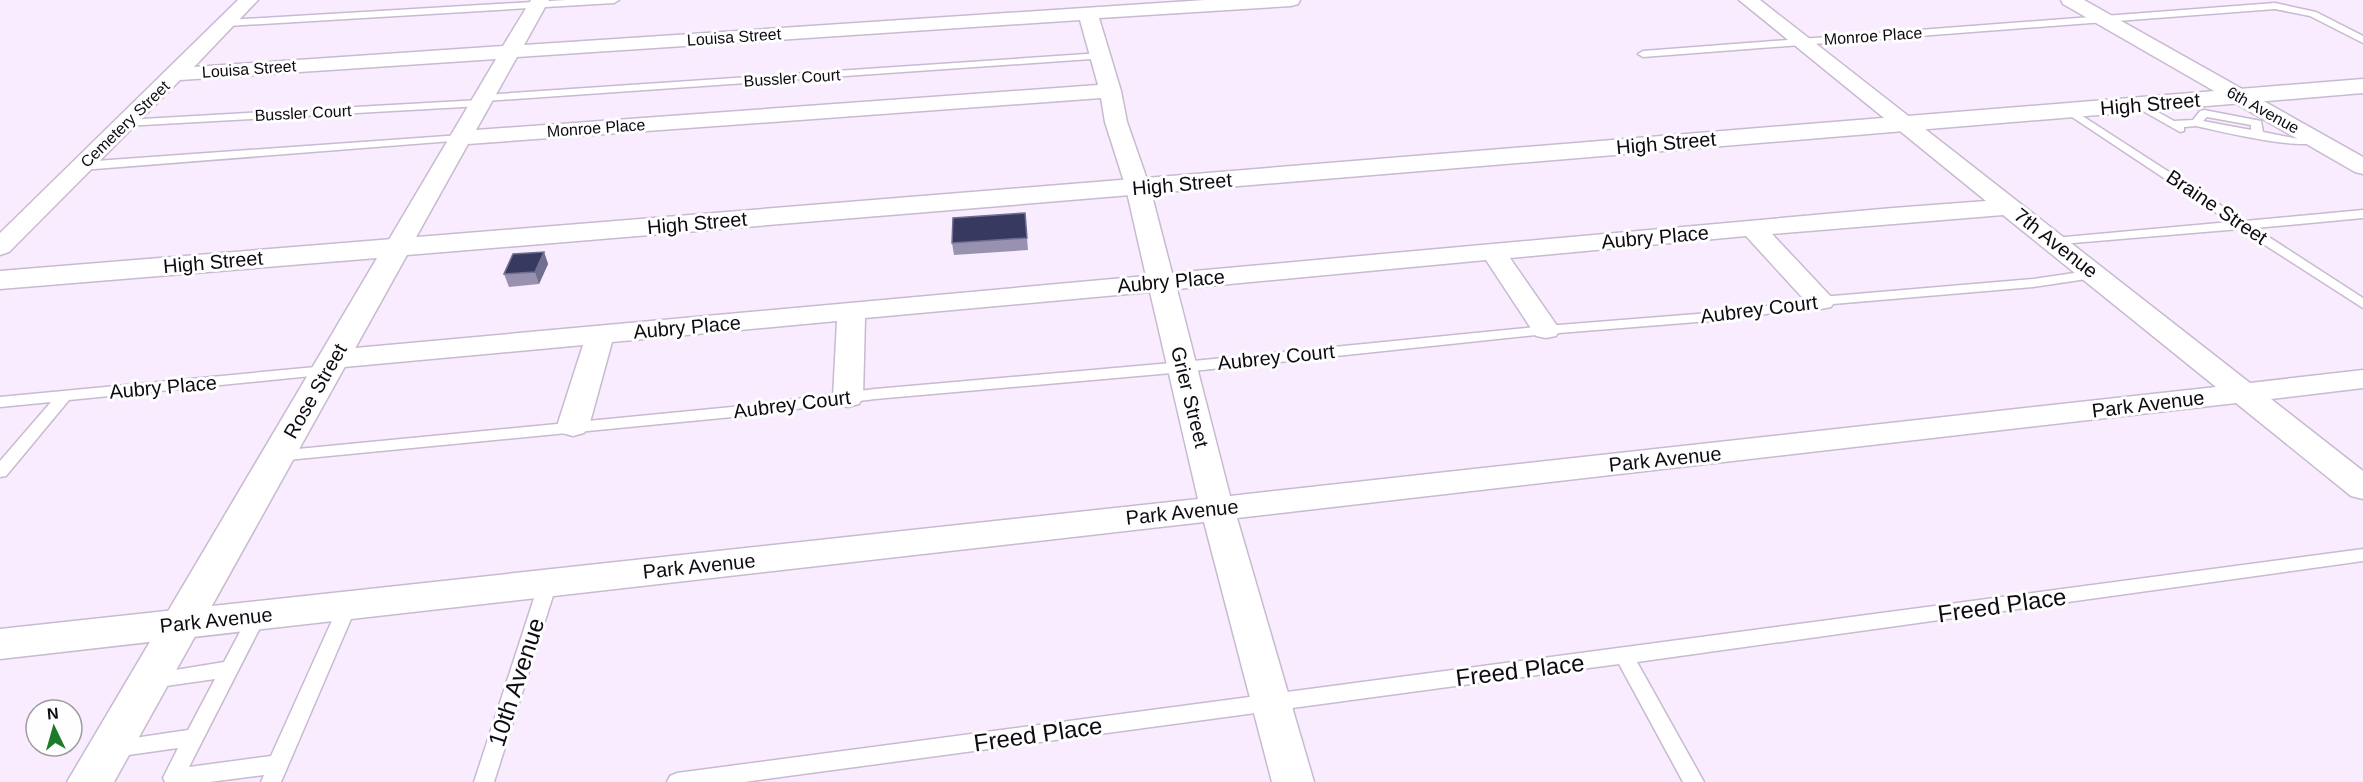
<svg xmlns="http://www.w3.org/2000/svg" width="2363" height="782" viewBox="0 0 2363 782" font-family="Helvetica,sans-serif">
  <rect width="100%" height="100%" fill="#f8ecfe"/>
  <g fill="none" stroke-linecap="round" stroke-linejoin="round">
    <g stroke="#c8bad0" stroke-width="3">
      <g id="lane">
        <polygon points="566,0 619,0 614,3 227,26 222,23 227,20"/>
        <polygon points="2275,3 2316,12 2363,36 2363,43 2310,16 2275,9 1643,57 1638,54 1643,51"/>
        <polygon points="1101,53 1106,56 1105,58 485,101 485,105 481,106 125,126 119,123 125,120 480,100 480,96 484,95"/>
        <path d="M2140,102L2174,121L2193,120L2200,111L2204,110L2261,121L2263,132L2298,139L2316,137L2322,140C2307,153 2219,131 2196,126L2184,127V131L2180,132L2136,107L2135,105ZM2207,117L2251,125V130L2203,121Z"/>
        <polygon points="2070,108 2245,221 2363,210 2363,218 2255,228 2363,298 2363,308 2240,229 2049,245 2048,242 2054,238 2230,222 2066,113 2066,109"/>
        <polygon points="461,135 465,136 465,140 82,170 76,166 82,162"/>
        <polygon points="2095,270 2100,271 2102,274 2100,277 2033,287 1821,305 1735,319 1546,334 1183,372 875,399 732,417 277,461 271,460 269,456 271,452 277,451 732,407 875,389 1183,362 1546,326 1735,311 1821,297 2033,279"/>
        <polygon points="326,366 333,371 331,374 69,400 6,476 0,477 0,461 51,402 0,407 0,397"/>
        <polygon points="2363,549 2363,561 1637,662 1704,782 1683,782 1619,664 744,782 667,782 670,776 677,773"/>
        <polygon points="548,576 554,578 557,583 494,782 474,782 539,583 542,578"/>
        <polygon points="348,598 354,600 357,605 281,782 261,782 264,775 209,782 165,782 163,778 178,748 114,757 107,755 104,749 107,743 114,741 188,730 215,679 152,688 145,685 142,680 145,675 224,662 251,611 257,609 263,611 266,616 189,767 271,756 339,605 342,600"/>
      </g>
    </g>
    <g stroke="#c8bad0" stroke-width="3">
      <g id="street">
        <path d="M238,0H258L194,67L503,46L531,0H549L524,45L1205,0H1300L1298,4L1291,6L1099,18L1121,91L1127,122L1150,188L1172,273L1893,208L1986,201L1739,0H1760L2250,383L2363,370V388L2271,399L2363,471V499L2351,496L2236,403L1237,518L1314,782H1272L1204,522L0,659V629L1198,499L1150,292L865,318L863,397L859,404L848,407L837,404L833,397L837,321L612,342L589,426L584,433L573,436L562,433L557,426L583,345L333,368L323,365L318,359L323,353L333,350L1146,276L1126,188L1105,122L1101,98L468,144L410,248L406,253L397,256L388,253L384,248L496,59L180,80L9,252L0,255V233ZM1080,20L1098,85L476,130L517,57ZM2003,215L2216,387L1230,496L1177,289L1486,260L1536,336L1546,338L1556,336L1560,330L1510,258L1746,236L1811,307L1821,309L1831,307L1835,301L1772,234Z"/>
        <polygon points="2061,0 2084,0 2363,157 2363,174 2355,172 2063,4"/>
      </g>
    </g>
    <g stroke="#c8bad0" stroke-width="3">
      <polygon id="secondary" points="2363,79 2363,93 407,255 114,782 67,782 377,258 0,289 0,271"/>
    </g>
    <use href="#lane" fill="#fff" fill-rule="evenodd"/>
    <use href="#street" fill="#fff" fill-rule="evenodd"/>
    <use href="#secondary" fill="#fff" fill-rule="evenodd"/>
  </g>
  <g fill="#9892b0">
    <polygon points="1025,213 1028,250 954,255 952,243"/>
    <polygon points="544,252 548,264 539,284 509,287 504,274"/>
  </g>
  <polygon fill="#716f90" points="544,252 548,264 539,284 535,272"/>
  <g fill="#373961" stroke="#716f90" stroke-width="1.5">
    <polygon points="1025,213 1027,238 952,243 953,218"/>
    <polygon points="544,252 535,272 504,274 513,254"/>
  </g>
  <g text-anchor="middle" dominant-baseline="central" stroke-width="6" stroke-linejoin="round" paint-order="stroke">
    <g font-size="16" fill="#0e0a11" stroke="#fefefe">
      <text transform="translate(1873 36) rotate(-4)">Monroe Place</text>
      <text transform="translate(734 37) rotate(-4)">Louisa Street</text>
      <text transform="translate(249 69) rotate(-4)">Louisa Street</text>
      <text transform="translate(792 78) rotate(-4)">Bussler Court</text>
      <text transform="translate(2263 110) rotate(29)">6th Avenue</text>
      <text transform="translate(303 113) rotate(-3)">Bussler Court</text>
      <text transform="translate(125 124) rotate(-44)">Cemetery Street</text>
      <text transform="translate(596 128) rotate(-4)">Monroe Place</text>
    </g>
    <g font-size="20" fill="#0e0a11" stroke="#fefefe">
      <text transform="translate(2150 104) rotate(-5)">High Street</text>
      <text transform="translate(1666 143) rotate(-5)">High Street</text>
      <text transform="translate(1182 184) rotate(-5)">High Street</text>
      <text transform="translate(2217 207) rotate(34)">Braine Street</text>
      <text transform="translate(697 223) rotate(-5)">High Street</text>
      <text transform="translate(1655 237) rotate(-5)">Aubry Place</text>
      <text transform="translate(2056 243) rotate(38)">7th Avenue</text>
      <text transform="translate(213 262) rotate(-5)">High Street</text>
      <text transform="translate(1171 281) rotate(-5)">Aubry Place</text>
      <text transform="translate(1759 309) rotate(-7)">Aubrey Court</text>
      <text transform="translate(687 327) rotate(-5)">Aubry Place</text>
      <text transform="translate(1276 357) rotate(-6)">Aubrey Court</text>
      <text transform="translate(163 387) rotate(-5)">Aubry Place</text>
      <text transform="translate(315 391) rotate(-60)">Rose Street</text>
      <text transform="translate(1190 397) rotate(76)">Grier Street</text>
      <text transform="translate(792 404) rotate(-7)">Aubrey Court</text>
      <text transform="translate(2148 404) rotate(-7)">Park Avenue</text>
      <text transform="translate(1665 459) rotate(-6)">Park Avenue</text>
      <text transform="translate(1182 512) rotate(-6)">Park Avenue</text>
      <text transform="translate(699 566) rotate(-6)">Park Avenue</text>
      <text transform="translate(216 620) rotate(-6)">Park Avenue</text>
    </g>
    <g font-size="24" fill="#0e0a11" stroke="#fefefe">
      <text transform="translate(2002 605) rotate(-8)">Freed Place</text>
      <text transform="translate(1520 670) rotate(-7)">Freed Place</text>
      <text transform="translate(516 682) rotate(-72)">10th Avenue</text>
      <text transform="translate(1038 734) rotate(-8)">Freed Place</text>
    </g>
  </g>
  <g transform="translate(54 728) rotate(355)"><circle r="28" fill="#fefefe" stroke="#9e9c9f" stroke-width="1.5"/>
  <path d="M0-4.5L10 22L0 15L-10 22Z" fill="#1d7a2a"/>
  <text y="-9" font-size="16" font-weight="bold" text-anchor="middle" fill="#0e0a11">N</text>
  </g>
</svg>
